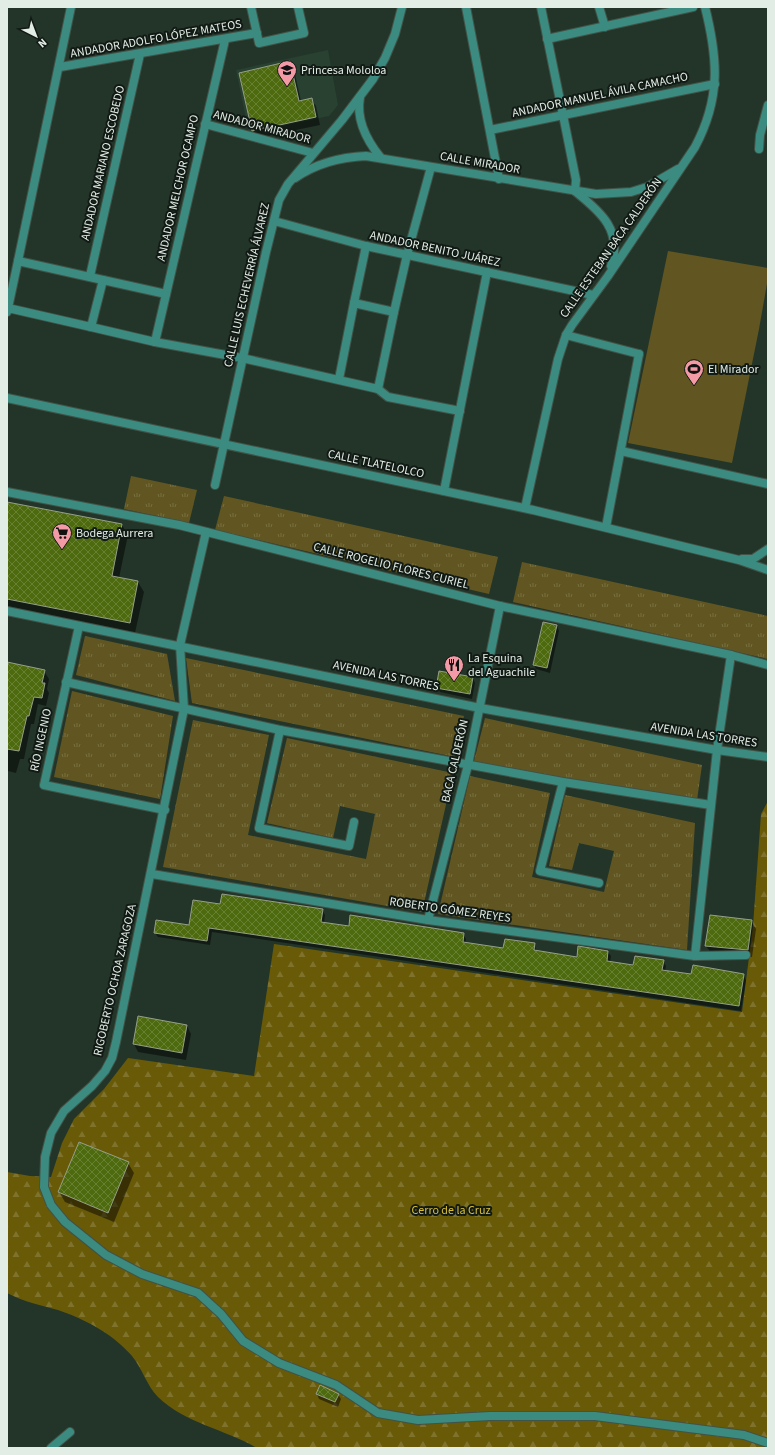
<svg xmlns="http://www.w3.org/2000/svg" width="775" height="1455" viewBox="0 0 775 1455" font-family="'Source Sans 3',sans-serif">
  <defs>
    <pattern id="grass-tufts" width="24" height="20" patternUnits="userSpaceOnUse"><rect width="24" height="20" fill="#615621"/><path d="M3 7l-1-3M5 7V3M7 7l1-3M15 17l-1-3M17 17v-4M19 17l1-3" fill="none" stroke="#776f41"/></pattern>
    <pattern id="forest-firs" width="22" height="20" patternUnits="userSpaceOnUse"><rect width="22" height="20" fill="#695a08"/><path d="M5 1l3.5 6h-7zM16 11l3.5 6h-7z" fill="#7e722c"/></pattern>
    <pattern id="building-cross-hatch" width="8" height="8" patternUnits="userSpaceOnUse"><rect width="8" height="8" fill="#4e6a0e"/><path d="M0 0l8 8M0 8l8-8" fill="none" stroke="#678031"/></pattern>
  </defs>
  <rect width="100%" height="100%" fill="#233529"/>
  <polygon fill="#284131" points="328,50 338,105 329,116 249,133 236,70"/>
  <g fill="url(#grass-tufts)">
    <polygon points="131,476 197,490 189,523 124,509"/>
    <polygon points="224,496 498,557 489,594 215,530"/>
    <polygon points="522,562 768,616 768,659 513,602"/>
    <polygon points="85,636 167,654 175,701 76,675"/>
    <polygon points="186,658 464,716 455,757 192,703"/>
    <polygon points="72,691 173,716 160,799 54,777"/>
    <polygon points="485,718 702,765 696,807 474,761"/>
    <polygon points="193,720 269,735 248,835 366,859 375,814 340,806 333,838 267,823 287,738 453,773 422,912 163,867"/>
    <polygon points="470,776 550,793 532,877 604,892 614,851 579,843 572,870 549,866 565,795 695,823 687,950 438,914"/>
  </g>
  <path fill="url(#forest-firs)" d="M768,801V1448H257C225,1429 186,1424 158,1397C147,1386 142,1368 132,1356C126,1349 117,1341 110,1336C95,1325 76,1316 58,1310C40,1305 24,1302 7,1293V1172L30,1176L51,1177L62,1143L74,1119L104,1089L128,1058L254,1076L274,944L742,1012L753,926L761,814Z"/>
  <polygon fill="#615621" points="668,251 768,268 768,278 759,329 732,463 628,443"/>
  <g fill="#0007">
    <polygon points="290,63 294,70 301,101 311,99 316,106 320,125 258,138 253,131"/>
    <polygon points="7,503 122,525 128,535 119,578 138,582 144,592 135,633 7,608"/>
    <polygon points="557,626 559,631 550,673 536,669 534,665"/>
    <polygon points="7,663 44,671 49,679 47,689 49,693 46,706 38,704 34,724 31,724 24,759 20,759 16,773 8,771 7,776"/>
    <polygon points="473,678 475,683 472,699 440,692 437,687"/>
    <polygon points="221,905 322,910 325,915 324,923 349,927 463,934 466,939 465,944 504,949 534,944 537,952 577,958 608,952 611,956 610,962 634,966 663,961 666,966 665,971 692,975 743,975 746,980 741,1011 212,932 210,945 158,937 155,933 190,926"/>
    <polygon points="751,921 756,929 752,957 711,953 706,946"/>
    <polygon points="138,1018 187,1026 191,1034 186,1060 138,1052 134,1044"/>
    <polygon points="128,1163 134,1173 114,1222 65,1202 59,1192"/>
    <polygon points="320,1386 338,1394 341,1399 338,1407 319,1399 317,1394"/>
  </g>
  <g fill="url(#building-cross-hatch)" stroke="#969f8a">
    <polygon points="290,61 299,101 312,98 316,117 252,131 239,73"/>
    <polygon points="7,502 122,524 112,576 138,581 130,623 7,599"/>
    <polygon points="543,622 557,625 547,668 533,665"/>
    <polygon points="7,662 45,670 42,683 45,683 42,698 34,697 29,716 27,716 19,751 7,749"/>
    <polygon points="439,671 473,677 470,694 436,688"/>
    <polygon points="222,894 323,909 321,922 349,926 350,915 464,933 463,942 503,948 505,939 535,943 534,950 577,957 578,946 608,951 607,961 633,965 635,956 664,960 662,970 691,974 693,965 744,974 739,1006 209,928 207,941 154,933 156,920 189,925 193,900 220,904"/>
    <polygon points="710,915 752,920 748,950 705,946"/>
    <polygon points="138,1016 187,1025 182,1053 133,1044"/>
    <polygon points="79,1142 129,1162 108,1213 58,1192"/>
    <polygon points="320,1385 339,1394 335,1402 316,1394"/>
  </g>
  <g fill="none" stroke-linecap="round" stroke-linejoin="round">
    <g stroke="#425247" stroke-width="10">
      <g id="pedestrian">
        <polyline points="466,7 499,179"/>
        <polyline points="541,7 563,115"/>
        <polyline points="599,7 605,27"/>
        <polyline points="547,39 693,7"/>
        <polyline points="205,124 313,153"/>
        <polyline points="490,130 715,84"/>
        <polyline points="274,221 366,246 593,295"/>
        <polyline points="18,261 71,7"/>
        <polyline points="90,276 140,54"/>
        <polyline points="103,280 166,294"/>
        <polyline points="354,303 366,246"/>
        <polyline points="394,312 407,255 431,167"/>
        <polyline points="91,327 155,342 242,358"/>
        <polyline points="155,342 225,40"/>
        <polyline points="378,389 388,397 460,411"/>
        <polyline points="621,451 768,484"/>
        <polyline points="444,491 487,272"/>
        <polyline points="606,527 639,354"/>
      </g>
    </g>
    <g stroke="#425247" stroke-width="10">
      <g id="minor">
        <polyline points="251,7 259,43 304,33 298,7"/>
        <polyline points="60,67 257,33"/>
        <path d="M360,97C356,119 367,141 381,158"/>
        <polyline points="563,115 576,180 575,191"/>
        <polyline points="759,149 760,135 768,105"/>
        <path d="M295,178C317,163 340,157 366,156L596,194L631,192L647,187L678,169"/>
        <path d="M576,192C601,212 623,231 611,266"/>
        <polyline points="7,312 8,308 18,261 103,280 91,327 8,308"/>
        <polyline points="566,335 639,354"/>
        <polyline points="242,358 378,389 394,312 354,303 339,379"/>
        <polyline points="215,485 266,252 279,200 288,184 342,120 373,79 385,58 395,34 402,7"/>
        <polyline points="7,492 179,525 500,606 731,655 768,665"/>
        <path d="M525,508L558,359L566,335L572,325L608,276L695,147C721,98 718,59 705,7"/>
        <polyline points="206,532 180,645 184,709 116,1042 112,1058 105,1071 92,1086 64,1111 51,1133 45,1157 44,1187 51,1205 65,1222 106,1255 142,1274 198,1293 221,1314 243,1341 279,1363 336,1385 378,1413 418,1420 490,1416 595,1416 744,1435 768,1443"/>
        <polyline points="7,611 480,708 717,750 768,757"/>
        <polyline points="79,626 44,785 165,810"/>
        <polyline points="66,682 280,730 563,782 711,805"/>
        <polyline points="280,730 259,828 349,846 354,822"/>
        <polyline points="563,782 540,871 599,883"/>
        <polyline points="152,874 428,920 695,956 746,955"/>
        <polyline points="428,920 468,765 500,606"/>
        <polyline points="695,956 717,750 731,655"/>
        <polyline points="51,1448 70,1432"/>
      </g>
    </g>
    <g stroke="#425247" stroke-width="10">
      <g id="tertiary">
        <polyline points="7,398 533,510 739,560 768,570"/>
        <polyline points="742,559 753,559 768,549"/>
      </g>
    </g>
    <use href="#pedestrian" stroke="#3b8b80" stroke-width="8"/>
    <use href="#minor" stroke="#3b8b80" stroke-width="8"/>
    <use href="#tertiary" stroke="#3b8b80" stroke-width="8"/>
  </g>
  <defs>
    <g id="school-pin" transform="scale(1)"><path d="M0 17L-7.5 6A9.5 9.5 0 1 1 7.5 6Z" fill="#f49aa6" stroke="#121a15"/><path d="M0-5L7-2L0 1L-7-2ZM-4 1L0 2.5L4 1V4Q0 6-4 4Z" fill="#111"/></g>
    <g id="stadium-pin" transform="scale(1)"><path d="M0 17L-7.5 6A9.5 9.5 0 1 1 7.5 6Z" fill="#f49aa6" stroke="#121a15"/><path d="M0-5a6.5 5 0 1 0 0 10a6.5 5 0 1 0 0-10ZM-3.5-1.8h7v3.6h-7Z" fill="#111"/></g>
    <g id="supermarket-pin" transform="scale(1)"><path d="M0 17L-7.5 6A9.5 9.5 0 1 1 7.5 6Z" fill="#f49aa6" stroke="#121a15"/><path d="M-6-5.5h2.5l.6 2H6L4.5 2H-2.5L-4.4-4H-6ZM-1.5 3.2a1.3 1.3 0 1 0 .1 0ZM3 3.2a1.3 1.3 0 1 0 .1 0Z" fill="#111"/></g>
    <g id="restaurant-pin" transform="scale(1)"><path d="M0 17L-7.5 6A9.5 9.5 0 1 1 7.5 6Z" fill="#f49aa6" stroke="#121a15"/><path d="M-5-6h1v4h1v-4h1v4h1v-4h1v5L-1.5 .5V6h-2V.5L-5-1ZM5-6V6H3V1.5H1.5Q1.5-4 5-6Z" fill="#111"/></g>
  </defs>
  <g fill-rule="evenodd">
    <use href="#school-pin" x="287" y="70"/>
    <use href="#stadium-pin" x="694" y="369"/>
    <use href="#supermarket-pin" x="62" y="533"/>
    <use href="#restaurant-pin" x="454" y="665"/>
  </g>
  <g text-anchor="middle" dominant-baseline="central" stroke-width="4" stroke-linejoin="round" paint-order="stroke">
    <g font-size="12" fill="#e2ede5" stroke="#121a15">
      <text transform="translate(156 39) rotate(-10)">ANDADOR ADOLFO LÓPEZ MATEOS</text>
      <text transform="translate(600 95) rotate(-12)">ANDADOR MANUEL ÁVILA CAMACHO</text>
      <text transform="translate(262 127) rotate(15)">ANDADOR MIRADOR</text>
      <text transform="translate(103 163) rotate(-77)">ANDADOR MARIANO ESCOBEDO</text>
      <text transform="translate(480 163) rotate(10)">CALLE MIRADOR</text>
      <text transform="translate(178 188) rotate(-77)">ANDADOR MELCHOR OCAMPO</text>
      <text transform="translate(611 248) rotate(-55)">CALLE ESTEBAN BACA CALDERÓN</text>
      <text transform="translate(435 249) rotate(12)">ANDADOR BENITO JUÁREZ</text>
      <text transform="translate(247 285) rotate(-77)">CALLE LUIS ECHEVERRÍA ÁLVAREZ</text>
      <text transform="translate(376 464) rotate(12)">CALLE TLATELOLCO</text>
      <text transform="translate(391 566) rotate(14)">CALLE ROGELIO FLORES CURIEL</text>
      <text transform="translate(386 676) rotate(12)">AVENIDA LAS TORRES</text>
      <text transform="translate(704 735) rotate(9)">AVENIDA LAS TORRES</text>
      <text transform="translate(41 740) rotate(-78)">RÍO INGENIO</text>
      <text transform="translate(455 761) rotate(-77)">BACA CALDERÓN</text>
      <text transform="translate(450 910) rotate(8)">ROBERTO GÓMEZ REYES</text>
      <text transform="translate(115 980) rotate(-77)">RIGOBERTO OCHOA ZARAGOZA</text>
    </g>
    <g font-size="12" fill="#e2ede5" stroke="#121a15" text-anchor="start">
      <text x="301" y="70">Princesa Mololoa</text>
      <text x="708" y="369">El Mirador</text>
      <text x="76" y="533">Bodega Aurrera</text>
      <text x="468" y="658">La Esquina<tspan x="468" dy="14">del Aguachile</tspan></text>
    </g>
    <g font-size="12" fill="#d9bf3b" stroke="#121a15">
      <text x="451" y="1210">Cerro de la Cruz</text>
    </g>
  </g>
  <rect width="775" height="1455" fill="none" stroke="#e2ede5" stroke-width="16"/>
  <g transform="translate(36 36) rotate(138)" stroke="#121a15" stroke-width="3" paint-order="stroke">
  <path d="M0-3L7 15L0 10L-7 15Z" fill="#e2ede5"/>
  <text y="-6" font-size="11" font-weight="bold" text-anchor="middle" fill="#e2ede5">N</text>
  </g>
</svg>
